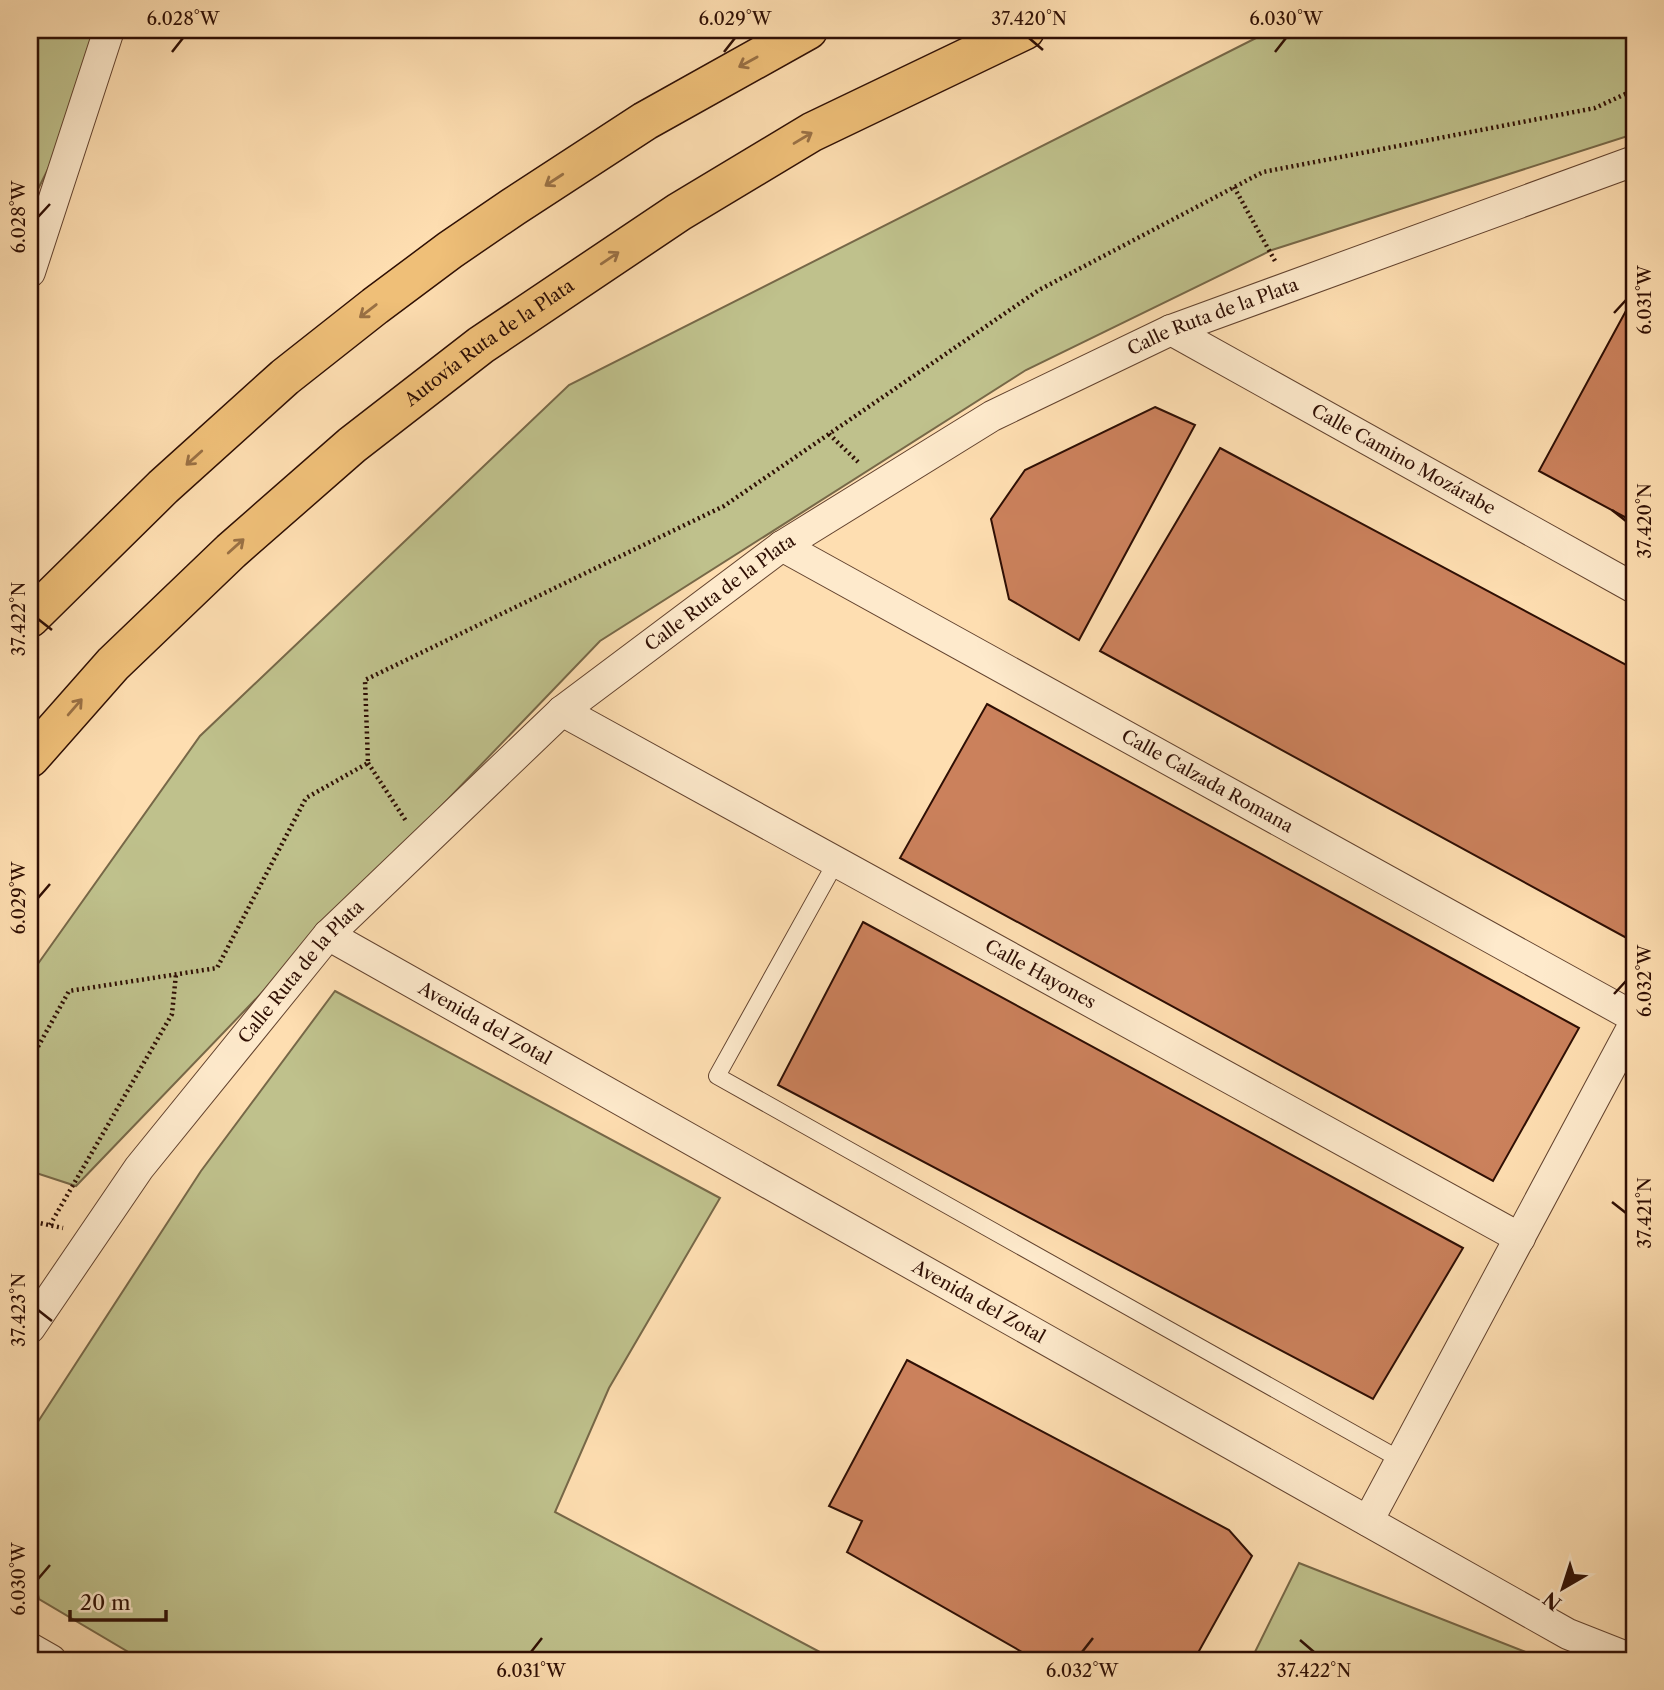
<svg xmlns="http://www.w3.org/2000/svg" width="1664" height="1690" viewBox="0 0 1664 1690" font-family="'Libre Caslon Text',serif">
  <rect width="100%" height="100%" fill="#fedeb1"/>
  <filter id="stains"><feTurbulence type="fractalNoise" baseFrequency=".00286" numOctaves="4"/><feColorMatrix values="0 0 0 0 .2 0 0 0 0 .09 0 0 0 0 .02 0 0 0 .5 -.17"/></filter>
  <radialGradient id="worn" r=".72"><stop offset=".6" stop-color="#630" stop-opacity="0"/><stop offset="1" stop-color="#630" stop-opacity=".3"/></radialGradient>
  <g fill="#bfc18c" stroke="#776848" stroke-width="2">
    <polygon points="30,30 118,30 30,205"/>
    <polygon points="1279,30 1634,30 1634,134 1272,250 1026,370 600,641 76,1186 30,1171 30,975 200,736 569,385 1258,37"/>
    <polygon points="335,991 720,1198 609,1388 555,1512 835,1660 142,1660 39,1599 30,1561 30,1434 201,1171"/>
    <polygon points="1299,1563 1546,1660 1251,1660"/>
  </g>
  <g fill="#cb815c" stroke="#2f0f04" stroke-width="2">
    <polygon points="1634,296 1634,522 1539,471"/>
    <polygon points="1155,407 1195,425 1079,640 1009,599 991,519 1025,470"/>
    <polygon points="1220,448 1634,669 1634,942 1100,651"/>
    <polygon points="987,704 1579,1028 1493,1181 900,858"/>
    <polygon points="863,922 1463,1248 1373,1399 778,1085"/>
    <polygon points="907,1360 1229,1530 1252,1556 1194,1660 1036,1660 847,1552 862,1521 829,1506"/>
  </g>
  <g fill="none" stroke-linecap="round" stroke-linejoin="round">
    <g stroke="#63432f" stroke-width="18">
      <polyline id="lane" points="836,862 717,1076 1401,1460"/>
    </g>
    <g stroke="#63432f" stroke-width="32">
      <g id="street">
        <polyline points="30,272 109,30"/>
        <path id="s1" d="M1171,330L1634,588"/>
        <path id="s2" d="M782,546L1634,1017"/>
        <path id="s3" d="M562,711L1520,1238"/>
        <path id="s4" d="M328,935L1568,1634L1634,1660"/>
        <path id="s5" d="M30,1328L139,1168L328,935L562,711L782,546L992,416L1171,330L1634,161"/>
        <polyline points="1368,1521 1634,1024"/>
        <polyline points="30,1648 51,1660"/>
      </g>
    </g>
    <g stroke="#2f0f04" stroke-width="41">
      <g id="highway">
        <polyline points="30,618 163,487 285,377 375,306 450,250 513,207 645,121 808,30"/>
        <path id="s6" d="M30,758L113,664L231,551L352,445L481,345L679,212L812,132L1025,30"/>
      </g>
    </g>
    <g stroke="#2f0f04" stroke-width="4.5" stroke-dasharray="2 3.5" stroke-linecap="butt">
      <polyline points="1234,187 1275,261"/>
      <polyline points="829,434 858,462"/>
      <polyline points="368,763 406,821"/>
      <polyline points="30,1061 69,991 217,968 306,798 368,763 365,680 724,506 1039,290 1263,172 1595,108 1634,90"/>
      <polyline points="30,1221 63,1228"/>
      <polyline points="50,1225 172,1014 176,974"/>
    </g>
    <use href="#lane" stroke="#feeacc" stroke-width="16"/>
    <use href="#street" stroke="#feeacc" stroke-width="30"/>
    <use href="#highway" stroke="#efbf78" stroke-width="38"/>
  </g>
  <defs><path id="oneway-shaft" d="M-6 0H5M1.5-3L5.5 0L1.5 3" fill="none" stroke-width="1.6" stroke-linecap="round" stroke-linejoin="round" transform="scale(1.75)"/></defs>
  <g stroke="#997044">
    <use href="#oneway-shaft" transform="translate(748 62) rotate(151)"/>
    <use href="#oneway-shaft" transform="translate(803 138) rotate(-31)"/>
    <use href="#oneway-shaft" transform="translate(554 180) rotate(147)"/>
    <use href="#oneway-shaft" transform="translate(610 258) rotate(-34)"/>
    <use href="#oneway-shaft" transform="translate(368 311) rotate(142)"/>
    <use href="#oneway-shaft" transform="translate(194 458) rotate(138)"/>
    <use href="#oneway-shaft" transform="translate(236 546) rotate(-42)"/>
    <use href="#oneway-shaft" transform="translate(75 707) rotate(-49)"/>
  </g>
  <path fill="none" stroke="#2f0f04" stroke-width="2.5" d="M1029,38L1043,50M172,52L183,38M724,52L735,38M1275,52L1286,38M38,217L50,204M1614,313L1626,300M1612,510L1626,521M38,619L52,630M38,898L50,884M1614,994L1626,981M1612,1202L1626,1213M38,1310L52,1321M38,1579L50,1565M1300,1640L1314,1652M531,1652L542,1638M1082,1652L1093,1638"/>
  <g text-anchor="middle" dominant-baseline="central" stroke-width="7" stroke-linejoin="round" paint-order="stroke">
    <g font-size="18" fill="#2f0f04" stroke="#feeacc">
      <text stroke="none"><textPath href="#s5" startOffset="1582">Calle Ruta de la Plata</textPath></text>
      <text stroke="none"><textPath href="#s6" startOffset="621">Autovía Ruta de la Plata</textPath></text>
      <text stroke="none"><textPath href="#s1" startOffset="266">Calle Camino Mozárabe</textPath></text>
      <text stroke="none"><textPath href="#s5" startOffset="1015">Calle Ruta de la Plata</textPath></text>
      <text stroke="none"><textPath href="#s2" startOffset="486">Calle Calzada Romana</textPath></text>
      <text stroke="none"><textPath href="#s5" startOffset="448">Calle Ruta de la Plata</textPath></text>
      <text stroke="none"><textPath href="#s3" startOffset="546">Calle Hayones</textPath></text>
      <text stroke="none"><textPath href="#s4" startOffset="180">Avenida del Zotal</textPath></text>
      <text stroke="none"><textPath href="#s4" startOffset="747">Avenida del Zotal</textPath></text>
    </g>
  </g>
  <rect width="1664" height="1690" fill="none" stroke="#fedeb1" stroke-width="77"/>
  <g transform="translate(1563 1588) rotate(219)" stroke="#feeacc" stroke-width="5" paint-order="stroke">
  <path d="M0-5L12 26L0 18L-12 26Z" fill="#2f0f04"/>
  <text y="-10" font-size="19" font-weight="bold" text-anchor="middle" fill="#2f0f04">N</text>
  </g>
  <path d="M70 1610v10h96v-10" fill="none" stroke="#2f0f04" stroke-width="3.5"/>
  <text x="80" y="1610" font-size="21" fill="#2f0f04" stroke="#feeacc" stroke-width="5" paint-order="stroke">20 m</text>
  <rect x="38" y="38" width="1588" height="1614" fill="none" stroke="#2f0f04" stroke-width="2.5"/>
  <g font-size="18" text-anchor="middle" fill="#2f0f04">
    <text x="183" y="25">6.028°W</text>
    <text x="735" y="25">6.029°W</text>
    <text x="1029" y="25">37.420°N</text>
    <text x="1286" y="25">6.030°W</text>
    <text transform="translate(19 217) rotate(-90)" y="6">6.028°W</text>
    <text transform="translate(1645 300) rotate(-90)" y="6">6.031°W</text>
    <text transform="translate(1645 521) rotate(-90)" y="6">37.420°N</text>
    <text transform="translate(19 619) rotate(-90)" y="6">37.422°N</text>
    <text transform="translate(19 898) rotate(-90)" y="6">6.029°W</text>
    <text transform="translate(1645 981) rotate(-90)" y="6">6.032°W</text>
    <text transform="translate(1645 1213) rotate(-90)" y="6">37.421°N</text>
    <text transform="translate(19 1310) rotate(-90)" y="6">37.423°N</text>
    <text transform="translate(19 1579) rotate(-90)" y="6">6.030°W</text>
    <text x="531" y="1677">6.031°W</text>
    <text x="1082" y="1677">6.032°W</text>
    <text x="1314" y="1677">37.422°N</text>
  </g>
  <rect width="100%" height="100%" filter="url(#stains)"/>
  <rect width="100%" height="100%" fill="url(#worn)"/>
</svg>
